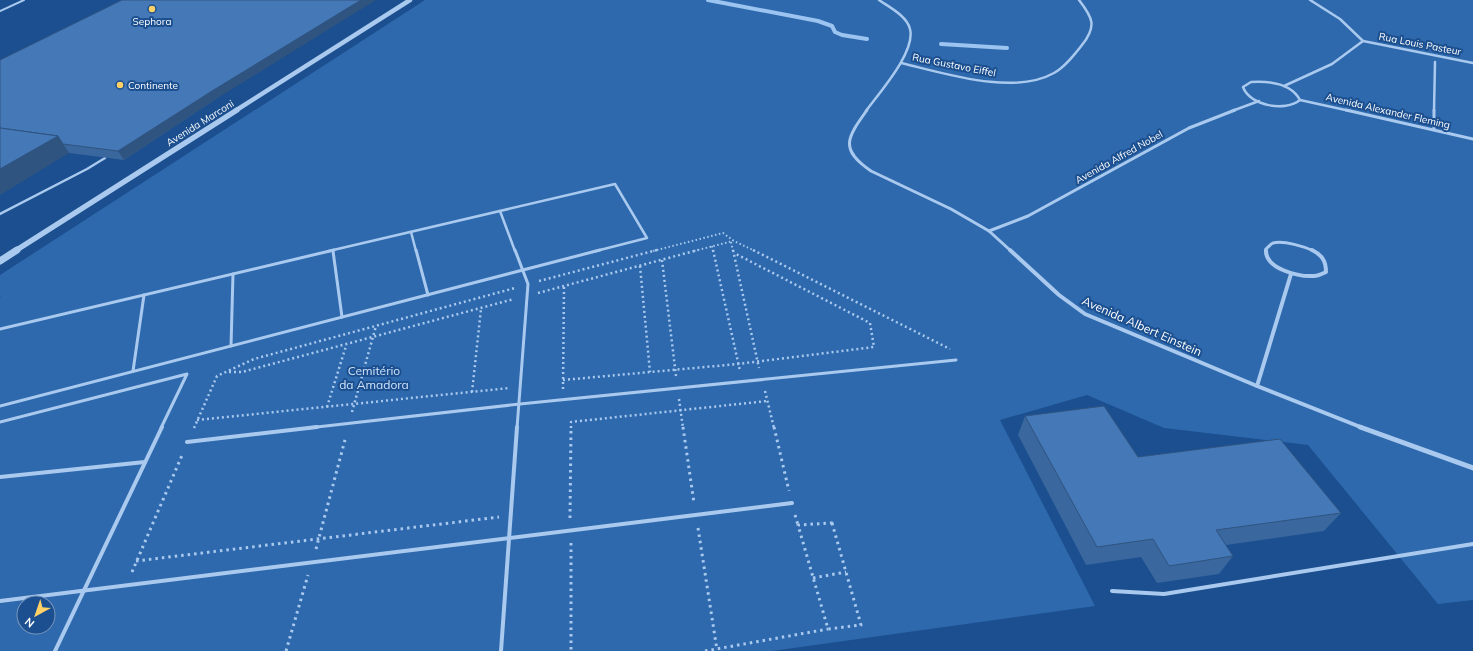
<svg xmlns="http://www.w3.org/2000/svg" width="1473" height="651" viewBox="0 0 1473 651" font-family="Mulish,sans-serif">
  <rect width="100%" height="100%" fill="#1b4f8f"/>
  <path fill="#2e69ad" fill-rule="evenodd" d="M425,0H1473V600L1438,604L1308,445L1164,428L1087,395L1000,420L1095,606L772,651H0V297L1,296H0V275ZM24,603H48V627H24Z"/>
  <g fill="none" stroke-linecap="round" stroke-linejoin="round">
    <g stroke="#9cc4f0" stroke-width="4">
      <polyline points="708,0 818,21 832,26 835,32 842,35 867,39"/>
      <polyline points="941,44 1007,48"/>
    </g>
    <g stroke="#a9c9ee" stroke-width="2" stroke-dasharray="1.5 2.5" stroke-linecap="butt">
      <polyline points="731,242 733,251"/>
      <polyline points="712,246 713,251"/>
      <polyline points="653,251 723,233 734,241 755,251"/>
      <polyline points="694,251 733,241"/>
    </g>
    <g stroke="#a9c9ee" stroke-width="2.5" stroke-dasharray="2 3" stroke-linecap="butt">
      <polyline points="713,250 740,371"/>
      <polyline points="733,250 759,368"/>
      <polyline points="753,250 950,349"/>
      <polyline points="662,260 676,376"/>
      <polyline points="640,266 650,372"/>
      <polyline points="539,281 657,250"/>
      <polyline points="538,293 698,250"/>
      <polyline points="229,372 242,372 514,299"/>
      <polyline points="563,380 738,364 874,347 870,323 734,253"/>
      <polyline points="563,389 564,286"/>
      <polyline points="765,391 774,428"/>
      <polyline points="472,392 481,309"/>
      <polyline points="679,399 683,428"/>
      <polyline points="327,407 346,346"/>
      <polyline points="352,412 376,326"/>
      <polyline points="197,420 509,388"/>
      <polyline points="194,428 217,376 254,359 515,288"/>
      <polyline points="571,428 571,422 767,401"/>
    </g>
    <g stroke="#a9c9ee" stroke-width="3" stroke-dasharray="2.5 4" stroke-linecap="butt">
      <polyline points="683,427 694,503"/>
      <polyline points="774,427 789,491"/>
      <polyline points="795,515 798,525"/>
      <polyline points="570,518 571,427"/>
      <polygon points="832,523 861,625 828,629 798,525"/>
      <polyline points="698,528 717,650"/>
      <polyline points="571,543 571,651"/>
      <polyline points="316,549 346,436"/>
      <polyline points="136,561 499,517"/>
      <polyline points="132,572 183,453"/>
      <polyline points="813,578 846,572"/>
      <polyline points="286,651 308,575"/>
      <polyline points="705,651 828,629"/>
    </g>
    <polyline stroke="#a9c9ee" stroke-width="2" points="0,11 24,0"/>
    <g stroke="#a9c9ee" stroke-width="2.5">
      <polyline points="500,211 515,251"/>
      <polyline points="0,214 87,169 105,158"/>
      <polyline points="411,232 416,251"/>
      <polyline points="329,251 615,184 647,238 596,251"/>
    </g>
    <g stroke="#a9c9ee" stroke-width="3">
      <polyline points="416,250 428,295"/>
      <polyline points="515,250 528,284 517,428"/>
      <polyline points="333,251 342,317"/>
      <polyline points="0,329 334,250"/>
      <polyline points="231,346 233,274"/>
      <polyline points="133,371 144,295"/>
      <polyline points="0,406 600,250"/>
      <polyline points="0,422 187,374 161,428"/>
      <polyline points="308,428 520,404 956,360"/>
    </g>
    <g stroke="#a9c9ee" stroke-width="4">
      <polyline points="187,442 317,427"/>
      <polyline points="0,477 145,462"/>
      <polyline points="1112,591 1164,594 1473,544"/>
      <polyline points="0,601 792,503"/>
      <polyline points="55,651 162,427"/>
      <polyline points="501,651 517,427"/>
    </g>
    <g stroke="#a9c9ee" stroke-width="2.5">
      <polyline points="1363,41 1473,63"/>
      <path d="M901,63C944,73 1013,96 1054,73C1065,67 1074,55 1082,45C1097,26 1093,18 1079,0"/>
      <path d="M1251,82C1268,81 1291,83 1300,100C1285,112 1250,106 1243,87Z"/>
      <polyline points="1284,86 1332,64 1363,41 1340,19 1310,0"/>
      <polyline points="1300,100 1350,111"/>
      <path d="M866,111C879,93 916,52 910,29C907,16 889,7 879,0"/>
      <polyline points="1232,111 1259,101"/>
      <polyline points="1434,111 1435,62"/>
    </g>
    <g stroke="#a9c9ee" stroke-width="3">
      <path d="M867,110C847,138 839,149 871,171L951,209L989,231L1011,251"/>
      <polyline points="1346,110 1473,139"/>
      <polyline points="1434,129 1434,110"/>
      <polyline points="989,231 1028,216 1189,128 1235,110"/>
      <path d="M1266,251V249C1268,247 1271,244 1273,243C1284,240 1305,247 1314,251"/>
    </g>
    <g stroke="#a9c9ee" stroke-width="4">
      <polyline points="1010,250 1059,295 1085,314 1257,386 1363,428"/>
      <path d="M1266,250C1265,269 1299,277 1314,276C1318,276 1322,274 1326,272C1326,261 1322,255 1312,250"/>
      <polyline points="1257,386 1291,274"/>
    </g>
    <polyline stroke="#a9c9ee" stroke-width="5" points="1360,427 1473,468"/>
    <polyline stroke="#a9c9ee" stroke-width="4.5" points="235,111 410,0"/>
    <polyline stroke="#a9c9ee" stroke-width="5.5" points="15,251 237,110"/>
    <polyline stroke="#a9c9ee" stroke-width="7" points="0,261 17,250"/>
  </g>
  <g fill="#3a679d">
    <polygon points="0,60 216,99 124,160 69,153"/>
    <polygon points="1025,416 1138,457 1341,513 1324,531 1226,545 1233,556 1219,574 1157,583 1141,557 1086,565 1018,435"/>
  </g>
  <g fill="#305480">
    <polygon points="361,0 376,0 216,99 124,160 118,151 212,91"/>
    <polygon points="58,136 69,153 0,195 0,169"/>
  </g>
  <g fill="#4478b7" stroke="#305480">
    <polygon points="122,0 361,0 212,91 118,151 63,144 58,136 0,128 0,60"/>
    <polygon points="0,128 58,136 0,169"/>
    <polygon points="1104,406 1138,457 1280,439 1341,513 1216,530 1233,556 1169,566 1153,539 1097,547 1025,416"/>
  </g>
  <g fill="#ffd166" stroke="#1b4f8f" stroke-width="1.5">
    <circle cx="152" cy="9" r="4"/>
    <circle cx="120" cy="85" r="4"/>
  </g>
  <g text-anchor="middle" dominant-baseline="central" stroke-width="4" stroke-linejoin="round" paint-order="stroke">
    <g font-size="10" fill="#fff" stroke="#1b4f8f">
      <text x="152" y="21">Sephora</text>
      <text x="128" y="85" text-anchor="start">Continente</text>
    </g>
    <g font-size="10" fill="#fff" stroke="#1b4f8f">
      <text transform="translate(1420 44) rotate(11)">Rua Louis Pasteur</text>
      <text transform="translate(954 65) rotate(11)">Rua Gustavo Eiffel</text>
      <text transform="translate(1388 111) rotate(13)">Avenida Alexander Fleming</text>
      <text transform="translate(200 123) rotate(-32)">Avenida Marconi</text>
      <text transform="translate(1119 157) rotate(-29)">Avenida Alfred Nobel</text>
    </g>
    <g font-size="12" fill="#fff" stroke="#1b4f8f">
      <text transform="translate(1142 326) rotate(24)">Avenida Albert Einstein</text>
    </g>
    <g font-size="12" fill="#cfe3fa" stroke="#1b4f8f">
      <text x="374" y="370">Cemitério<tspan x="374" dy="14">da Amadora</tspan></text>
    </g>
  </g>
  <g transform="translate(36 615) rotate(220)"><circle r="19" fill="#1b4f8f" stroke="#7695bc"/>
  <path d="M0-3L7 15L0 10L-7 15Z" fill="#ffd166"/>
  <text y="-6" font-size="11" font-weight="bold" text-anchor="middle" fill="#ffffff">N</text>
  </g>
</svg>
